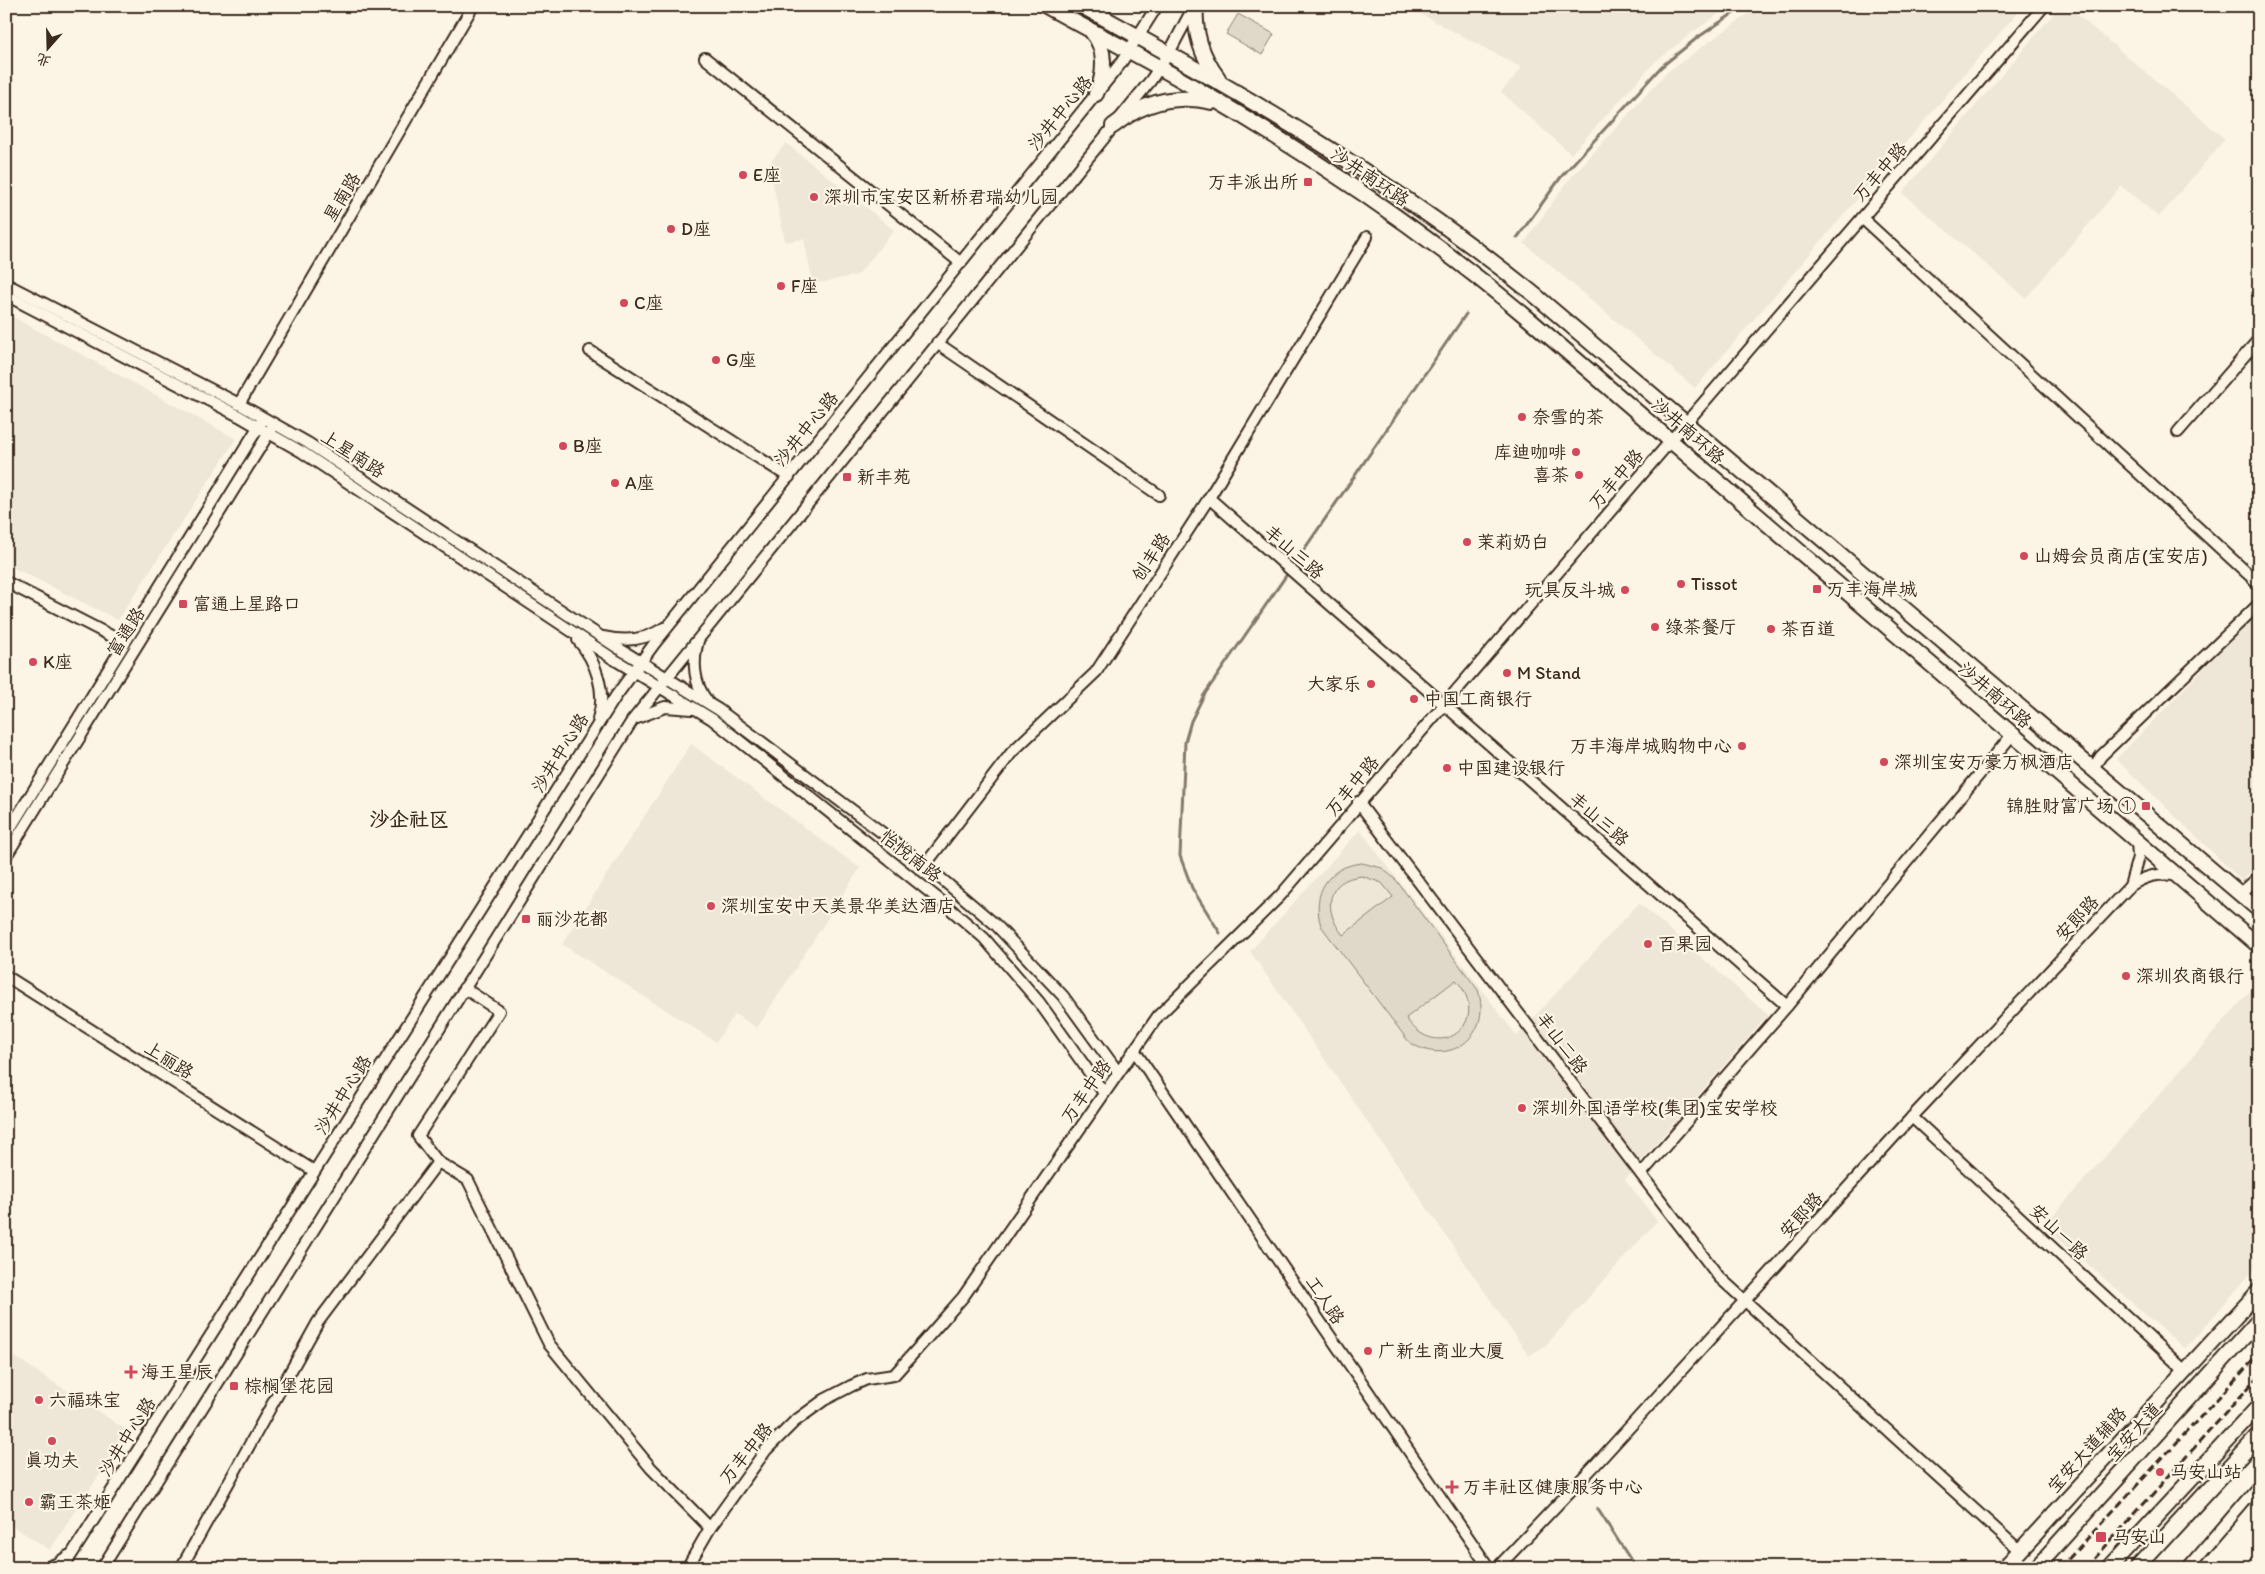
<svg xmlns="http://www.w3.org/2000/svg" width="2265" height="1574" viewBox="0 0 2265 1574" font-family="Itim,'LXGW WenKai TC',sans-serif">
  <rect width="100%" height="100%" fill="#fcf5e5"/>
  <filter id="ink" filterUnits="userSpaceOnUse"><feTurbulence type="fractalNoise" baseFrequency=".02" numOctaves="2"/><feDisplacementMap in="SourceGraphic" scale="10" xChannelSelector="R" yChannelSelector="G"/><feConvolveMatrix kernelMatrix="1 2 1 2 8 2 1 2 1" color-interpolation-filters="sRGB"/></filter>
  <g filter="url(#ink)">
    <g fill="#eee6d6">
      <polygon points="1406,6 1730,6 1693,32 1655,62 1571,154 1501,92 1522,68"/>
      <polygon points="1759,6 2023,6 1695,388 1524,243 1567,182 1666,73"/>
      <polygon points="2060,6 2067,6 2225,139 2159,217 2121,186 2026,298 1902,193"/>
      <polygon points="786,143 894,230 858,275 813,284 804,239 785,242 769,164"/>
      <polygon points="6,313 236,439 118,620 6,564"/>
      <polygon points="2259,612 2259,863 2242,881 2116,759"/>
      <polygon points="691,744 860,868 757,1028 735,1014 716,1042 562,944"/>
      <polygon points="1360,830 1517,1036 1639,903 1768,1015 1625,1179 1657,1221 1547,1344 1529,1356 1250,951"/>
      <polygon points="2259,981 2259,1264 2185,1349 2044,1226"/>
      <polygon points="6,1351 128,1431 50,1550 6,1522"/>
    </g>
    <g fill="#e0d8c8" stroke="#8e8173" fill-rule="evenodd">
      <polygon points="1238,14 1274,34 1262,55 1226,34"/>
      <path d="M1362,863L1382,868L1396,880L1478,990C1493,1036 1449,1069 1409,1042L1321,926C1311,893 1328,866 1362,863ZM1362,876L1382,883L1393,897L1343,935C1323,911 1325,879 1362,876ZM1456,980C1494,1022 1438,1066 1406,1018Z"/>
    </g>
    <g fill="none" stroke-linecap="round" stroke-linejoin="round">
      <g stroke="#85796b" stroke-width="3">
        <polyline points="1517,238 1561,177 1661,67 1697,38 1744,6"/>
        <polyline points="1220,933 1192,888 1180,856 1185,742 1191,721 1204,695 1466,314"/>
        <polyline points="1597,1508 1636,1568"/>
      </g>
      <g stroke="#3b2a1e" stroke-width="14">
        <g id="minor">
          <polyline points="705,58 961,263"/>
          <polyline points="1862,218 2259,584"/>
          <polyline points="6,284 239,404 308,443 618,648 719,710 925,865 996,925 1063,996 1118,1072"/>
          <polyline points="6,295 239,416 302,452 612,658 712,719 941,901 984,938 1039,1002 1104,1093"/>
          <polyline points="937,343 1159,495"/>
          <polyline points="590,351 789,477"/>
          <polyline points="239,404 473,6"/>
          <polyline points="2178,432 2259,339"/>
          <polyline points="1209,498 1787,1006"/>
          <polyline points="6,582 125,643"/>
          <path d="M604,637C625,642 646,640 664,628"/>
          <path d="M578,640C596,661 607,692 598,719"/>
          <path d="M698,641C692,662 694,684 707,701"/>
          <polyline points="637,718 665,707 692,709"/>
          <polyline points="2093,768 2101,756 2259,604"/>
          <polyline points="1358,802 1719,1277 2020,1551"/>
          <polyline points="6,835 262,421"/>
          <polyline points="6,856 272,428"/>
          <polyline points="925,865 1012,752 1096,672 1209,498 1367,237"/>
          <polyline points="2130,886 2138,857 2137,841"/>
          <polyline points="2240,894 2259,877"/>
          <polyline points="6,976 314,1171"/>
          <polyline points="464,988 499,1011 418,1136 438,1162 468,1180 549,1344 651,1468 710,1528"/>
          <polyline points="1134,1050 1489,1568"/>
          <polyline points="1912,1117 2184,1370"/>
          <polyline points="1641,1174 1787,1006 2012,735"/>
          <polyline points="6,1567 9,1568"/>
          <polyline points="46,1568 58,1563 68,1556"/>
          <polyline points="63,1568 616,696 654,644 1121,63 1157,6"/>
          <polyline points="102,1568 632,721 1151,80 1169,53 1194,6"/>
          <polyline points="181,1568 318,1322 438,1162"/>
          <polyline points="687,1568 710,1528 766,1450 794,1422 824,1400 851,1386 867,1379 894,1375 927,1338 963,1297 1158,1016 1280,896 2044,6"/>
          <path d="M1497,1568L1596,1464L1912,1117L2130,886C2145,876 2158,873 2176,875"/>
          <polyline points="2188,1568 2259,1485"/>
        </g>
      </g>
      <g stroke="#3b2a1e" stroke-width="18">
        <g id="major">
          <path d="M1046,6C1098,35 1151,61 1202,92C1317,159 1428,234 1530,320L2259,946"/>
          <path d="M1082,6C1241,92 1396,182 1536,296L2259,910"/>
          <path d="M1196,6C1194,32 1202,57 1218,78"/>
          <path d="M1092,32C1107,49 1105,75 1096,94"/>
          <path d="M1113,126C1143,102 1175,93 1212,102"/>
          <polyline points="2004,1568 2259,1291"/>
          <polyline points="2036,1568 2259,1320"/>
          <polyline points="2109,1568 2259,1406"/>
          <polyline points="2137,1568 2259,1435"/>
        </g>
      </g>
      <use href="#minor" stroke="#fcf5e5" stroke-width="10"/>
      <use href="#major" stroke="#fcf5e5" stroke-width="14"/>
      <g stroke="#3b2a1e" stroke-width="3" stroke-dasharray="8 4" stroke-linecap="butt">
        <polyline points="2060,1568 2259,1354"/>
        <polyline points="2086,1568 2259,1376"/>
      </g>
    </g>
  </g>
  <g fill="#d1495b" stroke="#fcf5e5" stroke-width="2">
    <circle cx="743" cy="175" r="5"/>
    <rect x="1303" y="177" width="10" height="10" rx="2.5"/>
    <circle cx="814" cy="197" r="5"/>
    <circle cx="671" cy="229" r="5"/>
    <circle cx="781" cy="286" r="5"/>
    <circle cx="624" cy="303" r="5"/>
    <circle cx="716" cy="360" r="5"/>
    <circle cx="1522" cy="417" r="5"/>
    <circle cx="563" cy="446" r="5"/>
    <circle cx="1576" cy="452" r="5"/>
    <circle cx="1579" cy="475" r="5"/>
    <rect x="842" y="472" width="10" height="10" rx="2.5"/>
    <circle cx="615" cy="483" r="5"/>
    <circle cx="1467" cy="542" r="5"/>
    <circle cx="2024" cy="556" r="5"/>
    <circle cx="1681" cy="584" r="5"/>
    <rect x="1812" y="584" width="10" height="10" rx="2.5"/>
    <circle cx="1625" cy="590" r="5"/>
    <rect x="178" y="599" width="10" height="10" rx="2.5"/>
    <circle cx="1655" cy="627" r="5"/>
    <circle cx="1771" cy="629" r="5"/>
    <circle cx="33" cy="662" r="5"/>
    <circle cx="1507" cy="673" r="5"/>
    <circle cx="1371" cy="684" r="5"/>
    <circle cx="1414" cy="699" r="5"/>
    <circle cx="1742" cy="746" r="5"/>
    <circle cx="1884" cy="762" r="5"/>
    <circle cx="1447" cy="768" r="5"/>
    <rect x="2141" y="801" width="10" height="10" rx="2.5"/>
    <circle cx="711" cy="906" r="5"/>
    <rect x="521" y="914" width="10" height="10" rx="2.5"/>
    <circle cx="1648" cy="944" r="5"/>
    <circle cx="2126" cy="976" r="5"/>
    <circle cx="1522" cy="1108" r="5"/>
    <circle cx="1368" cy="1351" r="5"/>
    <path d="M128.5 1364.5h5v5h5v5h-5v5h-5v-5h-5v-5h5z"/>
    <rect x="229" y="1381" width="10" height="10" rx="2.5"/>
    <circle cx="39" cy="1400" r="5"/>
    <circle cx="52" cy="1441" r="5"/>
    <circle cx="2160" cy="1472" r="5"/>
    <path d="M1449.5 1479.5h5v5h5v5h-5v5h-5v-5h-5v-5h5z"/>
    <circle cx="29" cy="1502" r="5"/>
    <rect x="2095" y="1531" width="12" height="12" rx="2.5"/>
  </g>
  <g text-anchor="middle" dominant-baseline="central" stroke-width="4.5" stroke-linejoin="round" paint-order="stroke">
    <g font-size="18" fill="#3b2a1e" stroke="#fcf5e5">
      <text transform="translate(1060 113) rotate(-51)">沙井中心路</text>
      <text transform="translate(1880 172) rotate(-49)">万丰中路</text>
      <text transform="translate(1370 177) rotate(34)">沙井南环路</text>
      <text transform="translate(342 197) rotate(-59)">星南路</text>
      <text transform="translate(806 429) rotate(-51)">沙井中心路</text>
      <text transform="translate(1688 431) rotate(41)">沙井南环路</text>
      <text transform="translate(353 454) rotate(33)">上星南路</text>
      <text transform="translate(1616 479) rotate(-49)">万丰中路</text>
      <text transform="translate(1294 552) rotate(41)">丰山三路</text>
      <text transform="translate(1151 557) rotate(-57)">创丰路</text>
      <text transform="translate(126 632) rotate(-58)">富通路</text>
      <text transform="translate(1995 695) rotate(41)">沙井南环路</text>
      <text transform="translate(560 753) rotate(-58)">沙井中心路</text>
      <text transform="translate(1352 786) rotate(-50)">万丰中路</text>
      <text transform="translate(1599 819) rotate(41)">丰山三路</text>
      <text transform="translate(911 856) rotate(38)">怡悦南路</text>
      <text transform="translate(2077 918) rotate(-47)">安郎路</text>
      <text transform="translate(1562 1043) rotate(53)">丰山二路</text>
      <text transform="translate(169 1060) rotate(32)">上丽路</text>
      <text transform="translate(1086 1091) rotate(-55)">万丰中路</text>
      <text transform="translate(343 1095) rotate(-58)">沙井中心路</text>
      <text transform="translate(1801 1215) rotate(-48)">安郎路</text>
      <text transform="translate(2059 1232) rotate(43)">安山一路</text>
      <text transform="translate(1325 1300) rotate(56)">工人路</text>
      <text transform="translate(2134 1432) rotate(-48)">宝安大道</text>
      <text transform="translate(127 1437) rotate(-58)">沙井中心路</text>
      <text transform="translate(2087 1450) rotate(-48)">宝安大道辅路</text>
      <text transform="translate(746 1453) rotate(-51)">万丰中路</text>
    </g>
    <g font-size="18" fill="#3b2a1e" stroke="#fcf5e5" text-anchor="start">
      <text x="753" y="175">E座</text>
      <text x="1298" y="182" text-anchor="end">万丰派出所</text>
      <text x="824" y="197">深圳市宝安区新桥君瑞幼儿园</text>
      <text x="681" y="229">D座</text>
      <text x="791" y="286">F座</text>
      <text x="634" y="303">C座</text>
      <text x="726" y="360">G座</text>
      <text x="1532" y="417">奈雪的茶</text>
      <text x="573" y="446">B座</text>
      <text x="1566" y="452" text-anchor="end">库迪咖啡</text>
      <text x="1569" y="475" text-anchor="end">喜茶</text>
      <text x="857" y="477">新丰苑</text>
      <text x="625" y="483">A座</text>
      <text x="1477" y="542">茉莉奶白</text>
      <text x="2034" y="556">山姆会员商店(宝安店)</text>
      <text x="1691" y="584">Tissot</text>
      <text x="1827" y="589">万丰海岸城</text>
      <text x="1615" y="590" text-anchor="end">玩具反斗城</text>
      <text x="193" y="604">富通上星路口</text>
      <text x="1665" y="627">绿茶餐厅</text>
      <text x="1781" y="629">茶百道</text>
      <text x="43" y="662">K座</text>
      <text x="1517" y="673">M Stand</text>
      <text x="1361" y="684" text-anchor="end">大家乐</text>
      <text x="1424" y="699">中国工商银行</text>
      <text x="1732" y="746" text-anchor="end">万丰海岸城购物中心</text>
      <text x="1894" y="762">深圳宝安万豪万枫酒店</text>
      <text x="1457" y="768">中国建设银行</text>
      <text x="2136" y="806" text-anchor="end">锦胜财富广场 ①</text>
      <text x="721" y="906">深圳宝安中天美景华美达酒店</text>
      <text x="536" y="919">丽沙花都</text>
      <text x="1658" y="944">百果园</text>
      <text x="2136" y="976">深圳农商银行</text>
      <text x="1532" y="1108">深圳外国语学校(集团)宝安学校</text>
      <text x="1378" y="1351">广新生商业大厦</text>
      <text x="141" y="1372">海王星辰</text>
      <text x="244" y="1386">棕榈堡花园</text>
      <text x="49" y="1400">六福珠宝</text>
      <text x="52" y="1460" text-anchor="middle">真功夫</text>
      <text x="2170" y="1472">马安山站</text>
      <text x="1463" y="1487">万丰社区健康服务中心</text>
      <text x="39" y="1502">霸王茶姬</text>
      <text x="2112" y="1537">马安山</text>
    </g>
    <g font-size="20" font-weight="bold" fill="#3b2a1e" stroke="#fcf5e5">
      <text x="409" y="819">沙企社区</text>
    </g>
  </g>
  <rect width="2265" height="1574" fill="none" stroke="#fcf5e5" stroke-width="25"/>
  <rect x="12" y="12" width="2240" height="1549" fill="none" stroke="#3b2a1e" stroke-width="2" filter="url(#ink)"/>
  <g transform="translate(48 48) rotate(200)" stroke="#fcf5e5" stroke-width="4" paint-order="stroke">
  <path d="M0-4L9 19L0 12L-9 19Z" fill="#3b2a1e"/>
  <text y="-8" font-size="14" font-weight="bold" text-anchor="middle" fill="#3b2a1e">北</text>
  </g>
</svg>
